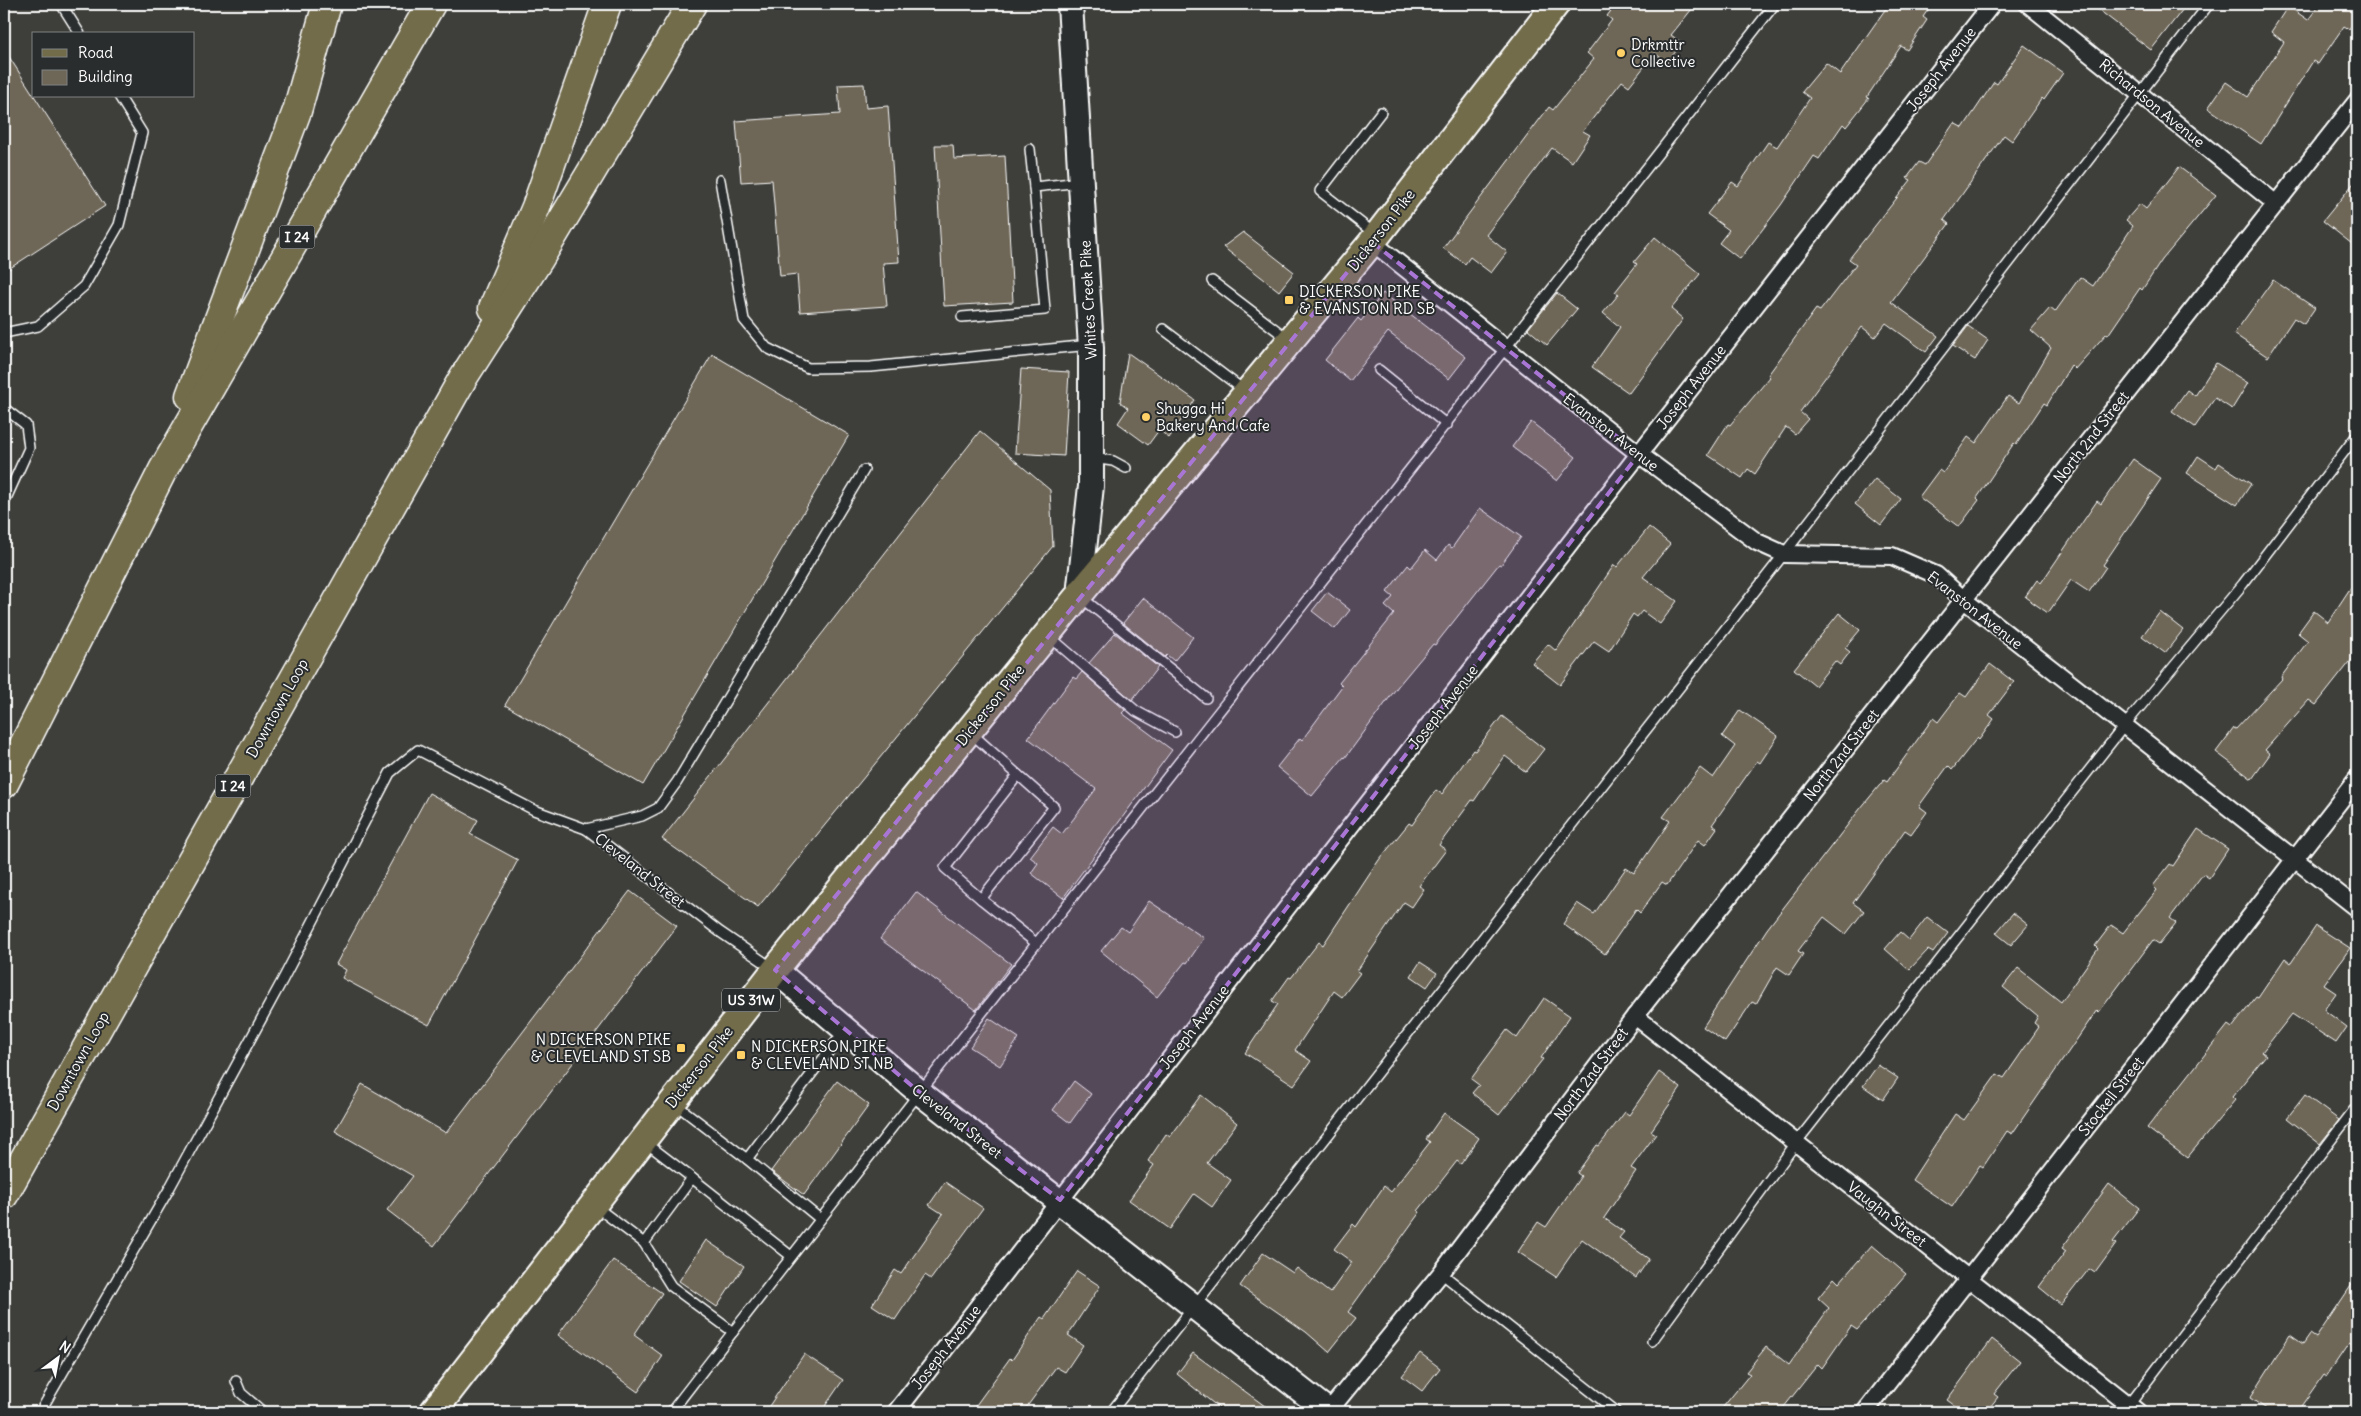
<svg xmlns="http://www.w3.org/2000/svg" width="2361" height="1416" viewBox="0 0 2361 1416" font-family="Delius,sans-serif">
  <rect width="100%" height="100%" fill="#3e3e3a"/>
  <filter id="ink" filterUnits="userSpaceOnUse"><feTurbulence type="fractalNoise" baseFrequency=".02" numOctaves="2"/><feDisplacementMap in="SourceGraphic" scale="10" xChannelSelector="R" yChannelSelector="G"/><feConvolveMatrix kernelMatrix="1 2 1 2 8 2 1 2 1" color-interpolation-filters="sRGB"/></filter>
  <g filter="url(#ink)">
    <g fill="#6e6656" stroke="#fff">
      <polygon points="1616,4 1696,4 1671,35 1682,43 1667,63 1655,53 1629,86 1622,81 1583,131 1590,135 1572,162 1552,148 1486,235 1507,252 1491,273 1470,257 1465,264 1443,248 1549,107 1553,110 1594,59 1587,53 1612,20 1607,16"/>
      <polygon points="1889,4 1932,4 1923,17 1927,20 1907,50 1901,46 1867,97 1869,98 1846,127 1843,124 1819,159 1814,156 1781,205 1740,259 1719,243 1729,230 1707,214 1732,182 1738,186 1768,142 1777,147 1810,98 1802,92 1826,63 1840,74"/>
      <polygon points="2091,4 2187,4 2151,50"/>
      <polygon points="2320,4 2357,4 2357,17 2349,29 2344,26 2318,64 2313,61 2261,144 2208,108 2226,82 2248,97 2284,42 2271,32 2288,6 2308,20"/>
      <polygon points="2024,45 2063,73 2044,100 2042,98 2012,141 2004,135 1944,220 1949,224 1891,302 1938,336 1926,352 1886,323 1875,337 1862,327 1800,412 1808,419 1795,434 1786,427 1755,474 1748,469 1742,478 1708,455 1728,424 1730,425 1770,377 1768,375 1816,309 1820,311 1856,264 1849,259 1911,180 1907,178 1919,162 1925,165 1954,123 1963,128 1994,82 1997,84"/>
      <polygon points="4,49 105,206 4,272"/>
      <polygon points="864,84 866,108 888,106 899,262 883,263 887,306 800,312 797,274 780,276 772,180 741,182 736,121 840,114 838,85"/>
      <polygon points="935,145 953,145 954,159 1005,156 1013,302 944,306"/>
      <polygon points="2179,167 2216,195 2162,260 2142,290 2140,288 2108,335 2106,334 2075,369 2071,365 2047,405 2044,403 2016,445 2014,443 1977,498 1979,500 1959,527 1919,497 1939,470 1943,473 1968,437 1976,443 2008,396 2019,403 2051,348 2031,330 2050,308 2055,312 2080,277 2093,286 2133,226 2126,220 2140,204 2146,209"/>
      <polygon points="2357,179 2357,248 2323,221"/>
      <polygon points="1243,232 1294,272 1279,291 1223,247"/>
      <polygon points="1655,237 1700,274 1671,309 1683,319 1629,393 1592,367 1620,327 1603,313 1619,294 1615,292 1637,264 1634,262"/>
      <polygon points="2273,280 2315,308 2304,324 2294,318 2268,357 2234,334"/>
      <polygon points="1383,293 1466,357 1449,379 1388,332 1350,381 1325,360 1358,318 1361,321"/>
      <polygon points="1557,293 1577,309 1547,345 1528,329"/>
      <polygon points="1968,326 1988,340 1975,360 1953,346"/>
      <polygon points="1128,353 1195,400 1169,438 1159,430 1148,445 1118,423 1128,408 1120,402"/>
      <polygon points="712,354 849,435 643,785 505,705"/>
      <polygon points="2216,363 2248,383 2232,409 2215,398 2195,427 2172,411 2187,390 2195,396"/>
      <polygon points="1021,369 1069,372 1064,456 1015,453"/>
      <polygon points="1531,422 1576,457 1557,481 1512,447"/>
      <polygon points="980,431 1050,490 1053,546 758,907 662,839"/>
      <polygon points="2198,456 2216,468 2219,463 2251,484 2237,505 2187,473"/>
      <polygon points="2133,459 2161,479 2103,565 2106,567 2089,592 2071,580 2048,613 2025,597 2037,580 2041,583 2097,501 2101,504"/>
      <polygon points="1875,479 1901,499 1881,525 1855,504"/>
      <polygon points="1480,508 1521,537 1501,565 1499,564 1435,645 1433,644 1398,686 1345,758 1344,757 1312,796 1277,767 1300,738 1302,740 1342,686 1339,683 1394,614 1385,606 1393,597 1387,592 1408,565 1411,568 1425,550 1437,560 1448,545 1452,548"/>
      <polygon points="1649,527 1670,544 1643,577 1677,601 1660,624 1642,611 1637,617 1633,614 1609,651 1594,641 1560,685 1532,663 1548,644 1556,651 1614,565 1617,567"/>
      <polygon points="2357,578 2357,653 2316,705 2309,700 2265,750 2270,754 2252,779 2216,752 2234,728 2236,729 2282,679 2281,677 2308,641 2298,633 2314,611 2328,622"/>
      <polygon points="1327,592 1350,610 1335,629 1312,611"/>
      <polygon points="1143,598 1193,637 1174,661 1167,655 1165,657 1123,623"/>
      <polygon points="2160,612 2183,630 2165,653 2142,636"/>
      <polygon points="1839,613 1860,630 1845,648 1850,652 1840,665 1835,661 1815,686 1794,669"/>
      <polygon points="1115,633 1158,667 1132,700 1089,663"/>
      <polygon points="1990,664 2014,682 1989,715 1994,719 1979,740 1977,738 1952,770 1948,766 1919,806 1927,812 1911,834 1905,830 1853,903 1864,911 1846,934 1824,917 1798,951 1803,954 1789,975 1777,967 1756,1004 1752,1002 1725,1042 1703,1027 1767,929 1860,809 1884,780 1887,782 1933,718 1938,722 1960,693 1966,697"/>
      <polygon points="1082,672 1125,710 1122,713 1172,750 1063,898 1031,873 1038,863 1030,857 1053,827 1062,834 1096,789 1028,738 1073,677 1076,679"/>
      <polygon points="1740,710 1778,736 1760,763 1757,761 1712,825 1717,828 1705,845 1698,840 1667,885 1662,882 1640,913 1636,909 1605,954 1563,924 1577,903 1594,914 1626,868 1634,873 1670,821 1663,817 1700,768 1713,778 1735,746 1722,736"/>
      <polygon points="1502,716 1544,749 1526,772 1505,756 1474,801 1472,800 1439,845 1446,850 1419,886 1424,889 1412,907 1404,902 1357,971 1360,973 1342,997 1334,991 1295,1050 1311,1061 1294,1085 1245,1053 1278,1004 1272,1001 1289,977 1291,978 1319,942 1323,945 1379,860 1409,823 1412,825 1436,790 1442,794 1473,750 1475,751"/>
      <polygon points="429,793 478,820 470,834 518,860 429,1025 342,978 346,970 336,964"/>
      <polygon points="2198,829 2228,849 2209,878 2203,874 2170,918 2176,923 2159,944 2153,940 2099,1012 2097,1010 2012,1134 2007,1131 1983,1167 1980,1165 1952,1207 1912,1180 1955,1114 1964,1120 1997,1074 2004,1078 2039,1027 2034,1023 2038,1016 2003,987 2018,968 2061,1002 2098,949 2095,946 2111,925 2123,933 2157,890 2153,886 2170,864 2173,866"/>
      <polygon points="630,891 677,926 434,1246 387,1210 413,1176 335,1131 362,1084 446,1133"/>
      <polygon points="916,892 1011,964 976,1010 880,939"/>
      <polygon points="1149,901 1204,938 1187,963 1185,962 1157,997 1101,951 1121,927 1128,932"/>
      <polygon points="2013,913 2028,925 2011,945 1996,933"/>
      <polygon points="1927,917 1948,933 1933,953 1928,950 1909,970 1885,949 1900,932 1909,940"/>
      <polygon points="2316,926 2350,948 2324,985 2336,993 2324,1010 2347,1027 2336,1043 2292,1014 2262,1052 2266,1055 2232,1097 2235,1100 2187,1158 2147,1128 2228,1025 2232,1028 2256,997 2258,998 2285,958 2291,963"/>
      <polygon points="1420,962 1437,973 1427,987 1411,976"/>
      <polygon points="1544,998 1570,1016 1541,1058 1543,1059 1499,1115 1472,1093 1479,1085 1471,1079 1507,1030 1517,1038"/>
      <polygon points="989,1018 1019,1038 1000,1066 970,1047"/>
      <polygon points="1878,1065 1898,1078 1883,1100 1863,1086"/>
      <polygon points="1659,1072 1681,1088 1651,1131 1656,1134 1631,1168 1636,1171 1604,1218 1624,1232 1619,1238 1649,1259 1636,1278 1582,1239 1556,1277 1518,1252 1538,1222 1546,1227 1581,1176 1577,1173 1597,1145 1599,1146 1625,1112 1629,1115"/>
      <polygon points="837,1081 869,1105 804,1195 771,1171"/>
      <polygon points="1074,1081 1091,1094 1070,1123 1053,1110"/>
      <polygon points="1201,1095 1237,1123 1207,1163 1231,1180 1212,1207 1194,1194 1170,1229 1129,1200 1154,1165 1148,1161 1166,1134 1170,1137"/>
      <polygon points="2305,1095 2339,1120 2320,1144 2287,1118"/>
      <polygon points="1444,1113 1479,1138 1461,1164 1457,1161 1418,1211 1420,1212 1348,1312 1356,1318 1329,1352 1306,1332 1240,1286 1263,1253 1293,1273 1297,1268 1330,1293 1352,1262 1334,1249 1353,1224 1356,1227 1384,1186 1391,1192 1430,1142 1426,1139"/>
      <polygon points="945,1182 983,1208 931,1279 925,1275 895,1320 872,1305 895,1270 901,1274 943,1214 929,1205"/>
      <polygon points="2109,1184 2139,1208 2113,1242 2116,1244 2095,1273 2089,1269 2061,1305 2039,1287 2066,1251 2062,1248"/>
      <polygon points="706,1240 744,1266 717,1307 679,1281"/>
      <polygon points="1872,1245 1906,1274 1857,1330 1851,1326 1822,1368 1818,1364 1780,1412 1719,1412 1750,1374 1746,1372 1766,1347 1789,1365 1829,1308 1818,1298 1834,1278 1839,1283"/>
      <polygon points="613,1260 662,1293 634,1335 663,1356 638,1392 558,1335"/>
      <polygon points="1077,1271 1100,1286 1068,1335 1083,1345 1065,1372 1056,1367 1023,1412 971,1412 1010,1358 1012,1360 1041,1317 1044,1319"/>
      <polygon points="2357,1277 2357,1349 2349,1343 2326,1377 2323,1375 2297,1412 2271,1412 2250,1398 2290,1335 2303,1344 2310,1334 2316,1338"/>
      <polygon points="1992,1339 2020,1361 1994,1394 1998,1397 1986,1412 1963,1412 1947,1400"/>
      <polygon points="1193,1353 1273,1412 1224,1412 1177,1374"/>
      <polygon points="1420,1353 1440,1368 1422,1391 1402,1376"/>
      <polygon points="804,1354 843,1380 821,1412 765,1412"/>
    </g>
    <g fill="none" stroke-linecap="round" stroke-linejoin="round">
      <g stroke="#fff" stroke-width="12">
        <g id="lane">
          <polyline points="61,4 80,34"/>
          <polyline points="1333,4 1335,5"/>
          <polyline points="1030,149 1034,187"/>
          <polyline points="720,180 744,320 767,348 808,368 871,367 1090,345"/>
          <polyline points="1375,234 1320,191 1381,112"/>
          <polyline points="1212,281 1288,339"/>
          <polyline points="962,317 1045,310 1034,187 1081,182"/>
          <polyline points="1163,329 1245,391"/>
          <polyline points="4,333 38,326 84,286 119,225 142,133 119,96"/>
          <polyline points="1379,370 1447,425"/>
          <polyline points="4,408 26,425 29,448 4,503"/>
          <polyline points="1092,458 1113,461 1126,468"/>
          <polyline points="1081,597 1206,698"/>
          <polyline points="1049,636 1136,711 1175,732"/>
          <polyline points="971,733 1054,807 981,899 1036,943"/>
          <polyline points="586,829 720,932 774,969"/>
          <polyline points="981,899 945,868 1018,775"/>
          <polyline points="674,1103 747,1159 845,1030"/>
          <polyline points="747,1159 820,1219"/>
          <polyline points="692,1178 791,1256"/>
          <polyline points="595,1206 644,1243 692,1178 645,1142"/>
          <polyline points="644,1243 671,1286 733,1332"/>
          <polyline points="1441,1273 1617,1412"/>
          <polyline points="1652,1341 1796,1143 2124,726 2243,584 2357,435"/>
          <polyline points="236,1381 241,1393 263,1412"/>
          <polyline points="2129,1405 2357,1106"/>
          <polyline points="40,1412 168,1191 282,981 390,773 418,750 534,810 586,829 642,816 658,808 677,782 864,470"/>
          <path d="M671,1412C1035,940 1409,474 1775,4"/>
          <polyline points="1111,1412 1784,554 2209,4"/>
        </g>
      </g>
      <g stroke="#fff" stroke-width="20">
        <g id="street">
          <polyline points="2028,4 2275,203"/>
          <polyline points="1372,242 1639,454 1757,542 1784,554 1892,556 1936,575 1964,600 2357,908"/>
          <polyline points="1635,1016 2138,1412"/>
          <polyline points="896,1412 1639,454 1992,4"/>
          <polyline points="1328,1412 1441,1273 1635,1016 2357,101"/>
          <polyline points="1865,1412 2357,779"/>
        </g>
      </g>
      <g stroke="#fff" stroke-width="28">
        <g id="secondary">
          <polyline points="1070,4 1091,348 1091,486 1079,595"/>
          <polyline points="775,970 918,1091 1329,1412"/>
        </g>
      </g>
      <g stroke="#fff" stroke-width="30">
        <polyline id="primary" points="433,1412 775,970 1079,595 1372,242 1556,4"/>
      </g>
      <g stroke="#fff" stroke-width="31">
        <g id="highway">
          <polyline points="493,308 536,207 607,4"/>
          <polyline points="190,396 297,111 327,4"/>
          <polyline points="4,784 163,470 431,4"/>
          <polyline points="4,1195 463,378 538,261 692,4"/>
        </g>
      </g>
      <use href="#lane" stroke="#2a2d2e" stroke-width="9"/>
      <use href="#street" stroke="#2a2d2e" stroke-width="16"/>
      <use href="#secondary" stroke="#2a2d2e" stroke-width="24"/>
      <use href="#primary" stroke="#726c4b" stroke-width="26"/>
      <use href="#highway" stroke="#726c4b" stroke-width="28"/>
    </g>
  </g>
  <path fill="#a976d5" fill-opacity="0.2" stroke="#a976d5" stroke-width="4" stroke-dasharray="10 6" stroke-linejoin="round" d="M1372,242L1639,454L1060,1200L918,1091L775,970Z"/>
  <g fill="#ffd166" stroke="#2a2d2e" stroke-width="2">
    <circle cx="1621" cy="53" r="5"/>
    <rect x="1284" y="295" width="10" height="10" rx="2.5"/>
    <circle cx="1146" cy="417" r="5"/>
    <rect x="676" y="1043" width="10" height="10" rx="2.5"/>
    <rect x="736" y="1050" width="10" height="10" rx="2.5"/>
  </g>
  <g text-anchor="middle" dominant-baseline="central" stroke-width="4" stroke-linejoin="round" paint-order="stroke">
    <g fill="#2a2d2e" stroke="#bfc0c0" stroke-width="1">
      <rect x="279.5" y="225.5" width="35" height="23" rx="4"/>
      <rect x="215.5" y="774.5" width="35" height="23" rx="4"/>
      <rect x="722" y="988.5" width="58" height="23" rx="4"/>
    </g>
    <g font-size="14" font-weight="bold" fill="#fff">
      <text x="297" y="237">I 24</text>
      <text x="233" y="786">I 24</text>
      <text x="751" y="1000">US 31W</text>
    </g>
    <g font-size="15" fill="#fff" stroke="#2a2d2e" text-anchor="start">
      <text x="1631" y="44">Drkmttr<tspan x="1631" dy="17">Collective</tspan></text>
      <text x="1299" y="291">DICKERSON PIKE<tspan x="1299" dy="17">&amp; EVANSTON RD SB</tspan></text>
      <text x="1156" y="408">Shugga Hi<tspan x="1156" dy="17">Bakery And Cafe</tspan></text>
      <text x="671" y="1039" text-anchor="end">N DICKERSON PIKE<tspan x="671" dy="17">&amp; CLEVELAND ST SB</tspan></text>
      <text x="751" y="1046">N DICKERSON PIKE<tspan x="751" dy="17">&amp; CLEVELAND ST NB</tspan></text>
    </g>
    <g font-size="15" fill="#fff" stroke="#2a2d2e">
      <text transform="translate(1941 69) rotate(-52)">Joseph Avenue</text>
      <text transform="translate(2152 103) rotate(39)">Richardson Avenue</text>
      <text transform="translate(1381 230) rotate(-52)">Dickerson Pike</text>
      <text transform="translate(1088 300) rotate(-93)">Whites Creek Pike</text>
      <text transform="translate(1691 387) rotate(-52)">Joseph Avenue</text>
      <text transform="translate(1611 432) rotate(38)">Evanston Avenue</text>
      <text transform="translate(2091 437) rotate(-52)">North 2nd Street</text>
      <text transform="translate(1975 610) rotate(38)">Evanston Avenue</text>
      <text transform="translate(990 705) rotate(-51)">Dickerson Pike</text>
      <text transform="translate(1443 707) rotate(-52)">Joseph Avenue</text>
      <text transform="translate(277 708) rotate(-61)">Downtown Loop</text>
      <text transform="translate(1841 755) rotate(-52)">North 2nd Street</text>
      <text transform="translate(640 870) rotate(38)">Cleveland Street</text>
      <text transform="translate(1194 1027) rotate(-52)">Joseph Avenue</text>
      <text transform="translate(78 1061) rotate(-61)">Downtown Loop</text>
      <text transform="translate(699 1067) rotate(-52)">Dickerson Pike</text>
      <text transform="translate(1591 1074) rotate(-53)">North 2nd Street</text>
      <text transform="translate(2111 1096) rotate(-52)">Stockell Street</text>
      <text transform="translate(957 1121) rotate(38)">Cleveland Street</text>
      <text transform="translate(1887 1214) rotate(38)">Vaughn Street</text>
      <text transform="translate(946 1347) rotate(-52)">Joseph Avenue</text>
    </g>
  </g>
  <rect width="2361" height="1416" fill="none" stroke="#2a2d2e" stroke-width="20"/>
  <rect x="10" y="10" width="2341" height="1396" fill="none" stroke="#fff" stroke-width="2" filter="url(#ink)"/>
  <rect x="32" y="32" width="162" height="65" fill="#2a2d2e" stroke="#7f8182"/>
  <rect x="42" y="49" width="25" height="8" fill="#726c4b" stroke="#7f8182"/>
  <text x="78" y="58" font-size="15" fill="#ffffff">Road</text>
  <rect x="42" y="70" width="25" height="15" fill="#6e6656" stroke="#7f8182"/>
  <text x="78" y="82" font-size="15" fill="#ffffff">Building</text>
  <g transform="translate(58 1358) rotate(32)" stroke="#2a2d2e" stroke-width="4" paint-order="stroke">
  <path d="M0-4L9 19L0 12L-9 19Z" fill="#ffffff"/>
  <text y="-8" font-size="14" font-weight="bold" text-anchor="middle" fill="#ffffff">N</text>
  </g>
</svg>
